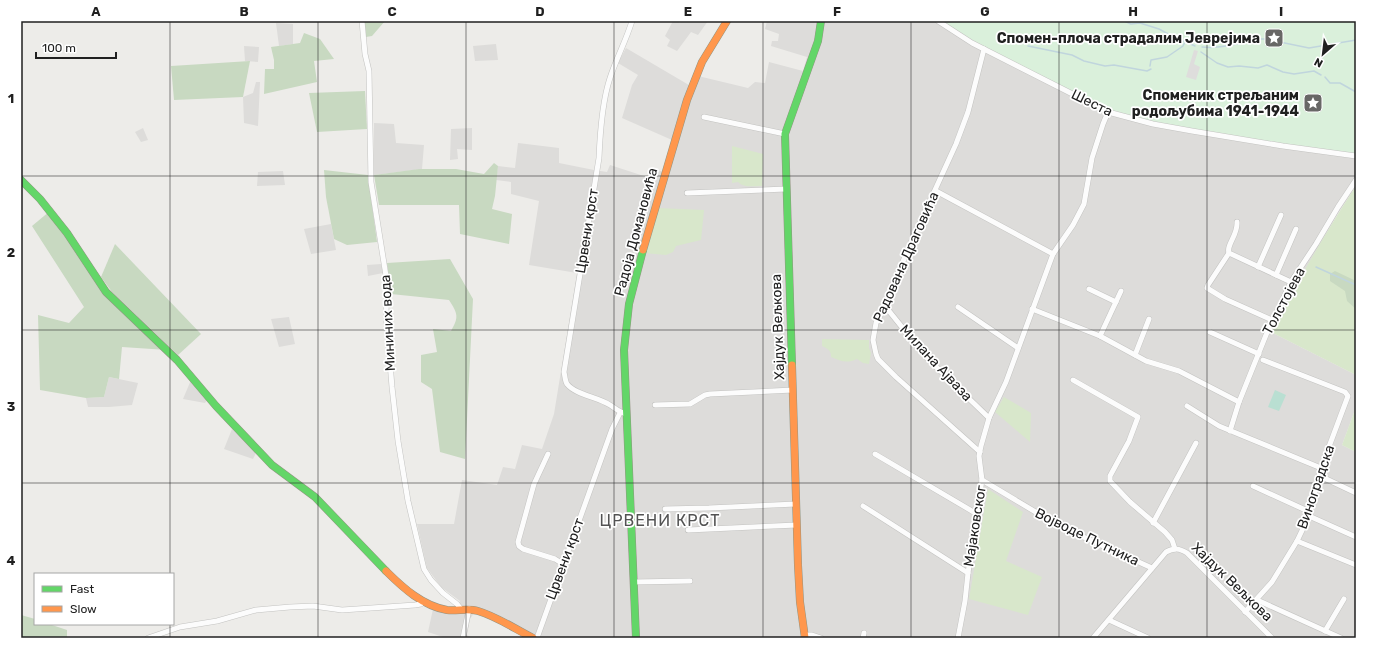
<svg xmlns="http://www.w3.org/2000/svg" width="1377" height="659" viewBox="0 0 1377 659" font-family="Rubik,sans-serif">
  <rect width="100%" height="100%" fill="#edece9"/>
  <g fill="#dddcda">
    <polygon points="673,21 677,21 680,23 681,21 708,21 698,35 691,32 677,51 667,46 670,40 665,36"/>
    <polygon points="767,21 938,21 1356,156 1356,186 1337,215 1297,284 1271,332 1356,375 1356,407 1342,445 1356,452 1356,638 521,638 522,636 489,618 474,613 470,619 467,635 472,638 446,638 428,632 433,609 454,614 460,601 441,587 427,568 417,524 454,524 462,480 497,485 503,467 515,469 522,445 542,449 554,414 577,273 529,265 539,201 511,194 511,182 496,180 498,166 515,168 518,143 559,148 559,163 594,170 607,172 610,165 647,177 652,168 663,172 672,140 622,118 632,85 638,75 618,63 626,48 694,88 698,76 748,88 755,82 765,83 769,62 803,71 807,57 771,46 772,41 778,41 779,34 765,29"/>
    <polygon points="276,23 293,24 293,44 279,46"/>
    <polygon points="496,44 498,60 475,61 473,46"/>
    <polygon points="244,46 259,47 258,62 245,61"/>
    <polygon points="256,82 260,82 258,126 244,123 243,97 253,93"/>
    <polygon points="374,123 394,124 396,143 424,145 422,169 374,175"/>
    <polygon points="143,128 148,140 141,142 135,132"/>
    <polygon points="472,128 472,150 457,149 458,159 450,160 451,129"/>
    <polygon points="283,171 285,185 257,186 258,172"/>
    <polygon points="331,224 336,250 311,254 304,229"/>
    <polygon points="381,264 383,273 368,276 367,265"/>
    <polygon points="289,317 295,344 279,347 271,319"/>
    <polygon points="109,377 138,383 132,405 109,407 88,407 86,398 104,397"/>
    <polygon points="191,380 207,400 205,403 183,399"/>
    <polygon points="232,429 256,453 253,459 224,449"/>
  </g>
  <g fill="#d8e7cb">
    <path d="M732,146L763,154L762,186C753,186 744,188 738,182L732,183Z"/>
    <path d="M1356,186V375L1271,332C1297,282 1325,233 1356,186Z"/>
    <polygon points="658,208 704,210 701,240 676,246 673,252 666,255 644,253"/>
    <path d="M822,339L869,340V348L871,353L869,364L863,363L857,359C846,364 841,361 831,357C831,350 828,349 822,346Z"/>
    <polygon points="1004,397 1031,413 1030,442 995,412"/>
    <polygon points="1356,407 1356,452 1342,445"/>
    <polygon points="988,489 1023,512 1006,561 1042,577 1028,615 969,599"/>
  </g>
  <g fill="#c8d9c1">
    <polygon points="364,21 385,21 372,36 366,37"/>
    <polygon points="304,33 320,39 334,59 314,61 317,82 264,94 265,69 274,69 274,60 271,47 300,43"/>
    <polygon points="250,61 243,97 174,100 171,66"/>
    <polygon points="365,91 367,129 317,132 309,93"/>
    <polygon points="494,163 498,166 495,196 492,209 512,214 509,244 460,234 459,205 379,205 374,175 419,169 456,169 484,174"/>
    <polygon points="324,170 368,175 377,242 347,245 334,239 326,197"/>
    <polygon points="50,211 106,292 167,350 122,347 119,379 109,377 104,397 86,398 40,390 38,315 69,323 84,307 32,226"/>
    <polygon points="115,244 201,334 178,355 112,292 101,277"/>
    <path d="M450,259L473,299L465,459L440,452L432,389L421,382V355L437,352L433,329L451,331C459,317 458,314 449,300L391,294L387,263Z"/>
    <polygon points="1335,271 1356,281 1356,309 1347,301 1345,291 1330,281 1330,274"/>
    <polygon points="21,615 35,619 35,624 49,624 67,630 67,637 74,638 21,638"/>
  </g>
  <polygon fill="#daf0db" points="938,21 1356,21 1356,156 1283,146 1121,116 984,49"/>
  <polygon fill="#b9dfd2" points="1275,390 1286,395 1279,411 1268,407"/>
  <polygon fill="#dedddc" points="1194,50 1198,51 1194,64 1200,67 1196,80 1186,77"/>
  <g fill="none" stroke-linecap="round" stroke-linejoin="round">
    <g stroke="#c0d5dd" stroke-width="1.5">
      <polyline points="1124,21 1131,24 1140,23 1159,29 1170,35 1195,46"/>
      <polyline points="1028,46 1072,55 1084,61 1105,66 1114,65 1147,71 1151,69"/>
      <path d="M1202,47C1222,49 1240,43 1260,39H1265L1309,48L1356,40"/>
      <polyline points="1201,52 1217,63 1228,67 1239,66 1258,68 1267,65 1283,72 1294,74 1314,71 1321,75"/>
      <polyline points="1150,66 1151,60 1167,57 1183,46 1185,42"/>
      <polyline points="1325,77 1330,83 1340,83 1356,92"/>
      <polyline points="1316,267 1356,285"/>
    </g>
    <g stroke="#c3c3c1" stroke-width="6">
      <g id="street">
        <polyline points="362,21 365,54 369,71 371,182 387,282 386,314 392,387 398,441 408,501 424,569 431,580 443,593 457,604 461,609"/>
        <polyline points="938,21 972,43 1108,112 1153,124 1192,131 1283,146 1356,156"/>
        <polyline points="704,117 785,134"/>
        <polyline points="936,191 1053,254"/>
        <polyline points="687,193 786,189"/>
        <path d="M1237,222C1238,235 1226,245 1229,253L1291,282"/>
        <polyline points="1229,253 1208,285 1207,288 1225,299 1272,320"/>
        <polyline points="1258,267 1281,215"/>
        <polyline points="1276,275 1296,229"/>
        <polyline points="1089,289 1116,302"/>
        <polyline points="885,306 926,357 989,418"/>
        <polyline points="958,307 1018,348"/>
        <polyline points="1032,309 1100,336 1146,361 1179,371 1239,402"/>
        <polyline points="1210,332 1259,354"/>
        <polyline points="1100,336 1121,291"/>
        <polyline points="1135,355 1149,319"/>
        <polyline points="1073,380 1138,417 1129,441 1110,476 1110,481 1130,502 1165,532 1172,540 1175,549"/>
        <polyline points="655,405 690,404 705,395 710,394 793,390"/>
        <polyline points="1187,406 1219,426 1321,468"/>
        <path d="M626,414C619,412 616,409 610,405C598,397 576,395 567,384C565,381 565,376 564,372L599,158C600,133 602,102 610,78C616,59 626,41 632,21"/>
        <polyline points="1230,431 1239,402 1266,335 1291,282 1316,244 1338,207 1356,180"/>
        <polyline points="980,452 896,377 878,359 876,354 873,340 876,323 885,306 908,249 956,144 968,112 984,49"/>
        <polyline points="548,454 534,484 518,542 519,546 523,549 555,559 563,564"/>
        <polyline points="875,454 977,514"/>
        <polyline points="1320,476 1356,493"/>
        <polyline points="982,480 1059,526 1152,568"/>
        <polyline points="1253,486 1310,512"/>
        <polyline points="863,506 968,573"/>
        <polyline points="665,509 709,508 796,504"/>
        <polyline points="1309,516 1356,537"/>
        <polyline points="1153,523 1196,443"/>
        <polyline points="688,530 797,525"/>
        <polyline points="1297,541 1356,565"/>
        <polyline points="634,582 690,581"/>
        <polyline points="1257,600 1341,638"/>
        <polyline points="1245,612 1272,582 1297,541 1309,516 1321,468 1348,396 1345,392 1263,360"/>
        <polyline points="1109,620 1148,638"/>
        <polyline points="1325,631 1344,599"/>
        <polyline points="804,635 812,635 821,638"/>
        <polyline points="148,638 180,627 217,621 256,610 290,607 313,606 342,610 415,605 421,604 424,601"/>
        <polyline points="463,638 469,609"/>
        <polyline points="537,638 612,429 620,413"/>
        <polyline points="863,638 864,633"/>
        <polyline points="958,638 965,601 968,573 982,480 979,456 981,446 989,418 1006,382 1053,254 1073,225 1084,204 1092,158 1103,124 1108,112"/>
        <path d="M1093,638L1166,552C1174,548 1179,548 1187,553L1272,638"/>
      </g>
    </g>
    <g stroke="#939583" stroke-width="8">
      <g id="fast">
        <polyline points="21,180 40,199 67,233 106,292 177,360 216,406 272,465 315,497 386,571"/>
        <polyline points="792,365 785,134 818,41 821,21"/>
        <polyline points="636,638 624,350 629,304 643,250"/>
      </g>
    </g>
    <g stroke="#939583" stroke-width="8">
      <g id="slow">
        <polyline points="643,250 687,100 702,62 727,21"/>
        <polyline points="792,365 798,565 800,602 805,638"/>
        <path d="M386,571C403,588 423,606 447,610C458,611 468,608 478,611C498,617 515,629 533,638"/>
      </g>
    </g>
    <use href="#street" stroke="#fcfcfc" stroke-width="5"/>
    <use href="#fast" stroke="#63d668" stroke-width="7"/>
    <use href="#slow" stroke="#ff974d" stroke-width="7"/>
  </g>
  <path fill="none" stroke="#202020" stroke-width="1" stroke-opacity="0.55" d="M170,21V574M318,21V638M466,21V638M614,21V638M763,21V638M911,21V638M1059,21V638M1207,21V638M21,176H1356M21,330H1356M21,483H1356M170,624V638"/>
  <defs>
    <g id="sight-square" transform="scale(1)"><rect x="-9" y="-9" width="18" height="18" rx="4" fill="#686766" stroke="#fff"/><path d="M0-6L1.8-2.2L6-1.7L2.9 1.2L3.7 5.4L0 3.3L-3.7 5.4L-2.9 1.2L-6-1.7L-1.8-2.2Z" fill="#fff"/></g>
  </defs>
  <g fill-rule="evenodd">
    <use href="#sight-square" x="1274" y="38"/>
    <use href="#sight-square" x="1313" y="103"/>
  </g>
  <g text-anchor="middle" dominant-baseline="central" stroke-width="3.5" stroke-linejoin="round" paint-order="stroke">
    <g font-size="14" font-weight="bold" fill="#202020" stroke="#fff" text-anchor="end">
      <text x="1260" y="38">Спомен-плоча страдалим Јеврејима</text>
      <text x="1299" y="95">Споменик стрељаним<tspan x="1299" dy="16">родољубима 1941-1944</tspan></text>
    </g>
    <g font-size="14" fill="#202020" stroke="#fff">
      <text transform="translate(1092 103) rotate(26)">Шеста</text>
      <text transform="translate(587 231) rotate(-81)">Црвени крст</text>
      <text transform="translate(636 232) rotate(-75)">Радоја Домановића</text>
      <text transform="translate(906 257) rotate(-66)">Радована Драговића</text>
      <text transform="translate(1284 301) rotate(-62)">Толстојева</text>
      <text transform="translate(388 323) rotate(-93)">Мининих вода</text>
      <text transform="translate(778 327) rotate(-92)">Хајдук Вељкова</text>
      <text transform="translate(936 363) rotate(47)">Милана Ајваза</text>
      <text transform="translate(1316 487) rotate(-71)">Виноградска</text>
      <text transform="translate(975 526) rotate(-81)">Мајаковског</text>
      <text transform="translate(1087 537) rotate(26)">Војводе Путника</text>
      <text transform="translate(565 559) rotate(-70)">Црвени крст</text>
      <text transform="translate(1232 582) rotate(44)">Хајдук Вељкова</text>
    </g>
    <g font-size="16" letter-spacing="1" fill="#535353" stroke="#fff">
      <text x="660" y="520">ЦРВЕНИ КРСТ</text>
    </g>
  </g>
  <rect width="1377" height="659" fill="none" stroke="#ffffff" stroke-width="44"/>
  <rect x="34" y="573" width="140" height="52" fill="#ffffff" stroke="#a6a6a6"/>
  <rect x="42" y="586" width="20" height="6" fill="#63d668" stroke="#a6a6a6"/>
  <text x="70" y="593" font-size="12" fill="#202020">Fast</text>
  <rect x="42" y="606" width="20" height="6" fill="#ff974d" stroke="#a6a6a6"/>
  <text x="70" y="613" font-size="12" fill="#202020">Slow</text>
  <g transform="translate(1323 54) rotate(208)" stroke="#ffffff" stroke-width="3" paint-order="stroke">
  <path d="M0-3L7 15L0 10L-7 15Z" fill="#202020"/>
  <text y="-6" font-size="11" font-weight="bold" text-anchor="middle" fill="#202020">N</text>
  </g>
  <path d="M36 52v6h80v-6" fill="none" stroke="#202020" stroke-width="2"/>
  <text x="42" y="52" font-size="12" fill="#202020" stroke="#ffffff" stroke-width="3" paint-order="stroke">100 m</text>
  <rect x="22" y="22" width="1333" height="615" fill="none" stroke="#202020" stroke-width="1.5"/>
  <g font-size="13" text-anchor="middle" font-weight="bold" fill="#202020">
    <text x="96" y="16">A</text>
    <text x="244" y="16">B</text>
    <text x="392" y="16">C</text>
    <text x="540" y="16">D</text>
    <text x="688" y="16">E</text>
    <text x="837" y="16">F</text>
    <text x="985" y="16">G</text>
    <text x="1133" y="16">H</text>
    <text x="1281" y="16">I</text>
    <text x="11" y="103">1</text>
    <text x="11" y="257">2</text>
    <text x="11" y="411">3</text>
    <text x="11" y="565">4</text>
  </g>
</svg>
